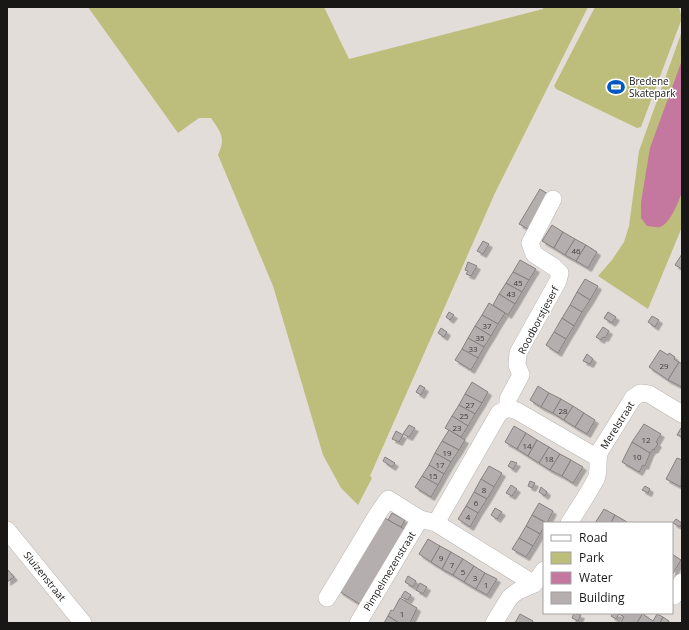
<svg xmlns="http://www.w3.org/2000/svg" width="689" height="630" viewBox="0 0 689 630" font-family="'Open Sans',sans-serif">
  <defs>
    <filter id="shadow"><feDropShadow dx="3.5" dy="3.5" stdDeviation="0" flood-color="#0004"/></filter>
  </defs>
  <rect width="100%" height="100%" fill="#e3ddda"/>
  <g fill="#bdbe7c">
    <path d="M88,7H324L349,59L543,9V7H588L495,193L370,476L372,478L358,505L341,488L323,455L273,286L218,155C226,137 221,133 211,118H199L178,133Z"/>
    <polygon points="595,7 679,7 682,18 641,127 637,128 556,89 554,86"/>
    <polygon points="682,31 682,227 648,309 598,276 612,260 624,242 629,226 639,151"/>
  </g>
  <path fill="#c5789f" d="M682,60V192C679,201 670,224 660,227C657,228 651,226 647,226L641,218V202L650,148Z"/>
  <g fill="#b5aeae" stroke="#878080" filter="url(#shadow)">
    <polygon points="540,189 551,196 530,230 519,224"/>
    <polygon points="552,225 563,232 554,248 542,241"/>
    <polygon points="563,232 575,239 565,255 554,248"/>
    <polygon points="575,239 586,245 576,261 565,255"/>
    <polygon points="483,241 489,244 483,254 477,251"/>
    <polygon points="586,245 597,252 588,268 576,261"/>
    <polygon points="682,254 682,269 675,265"/>
    <polygon points="520,260 536,269 529,280 513,272"/>
    <polygon points="468,262 477,266 471,276 466,274 468,271 465,270"/>
    <polygon points="513,272 529,280 522,292 506,283"/>
    <polygon points="585,279 598,286 590,300 577,292"/>
    <polygon points="506,283 522,292 515,304 499,294"/>
    <polygon points="577,292 590,300 582,312 570,305"/>
    <polygon points="499,294 515,304 508,315 493,305"/>
    <polygon points="489,303 505,313 498,324 482,315"/>
    <polygon points="570,305 582,312 574,326 562,318"/>
    <polygon points="449,312 454,315 450,320 446,317"/>
    <polygon points="608,312 616,317 612,323 604,318"/>
    <polygon points="482,315 498,324 491,336 475,326"/>
    <polygon points="652,316 659,320 655,327 648,322"/>
    <polygon points="562,318 574,326 566,339 554,332"/>
    <polygon points="475,326 491,336 484,347 468,338"/>
    <polygon points="603,327 609,331 605,338 603,337 601,340 596,337"/>
    <polygon points="441,328 447,332 444,337 438,333"/>
    <polygon points="554,332 566,339 558,353 546,345"/>
    <polygon points="468,338 484,347 478,358 462,349"/>
    <polygon points="462,349 478,358 471,370 455,360"/>
    <polygon points="660,350 668,355 669,353 675,357 674,359 679,362 668,380 649,367"/>
    <polygon points="587,354 593,359 590,364 583,361"/>
    <polygon points="679,362 682,364 682,387 668,380"/>
    <polygon points="472,382 488,392 482,403 465,394"/>
    <polygon points="420,385 425,388 421,395 416,392"/>
    <polygon points="538,386 549,393 541,407 530,400"/>
    <polygon points="549,393 561,399 553,413 541,407"/>
    <polygon points="465,394 482,403 475,414 459,405"/>
    <polygon points="561,399 573,406 564,420 553,413"/>
    <polygon points="459,405 475,414 468,426 452,416"/>
    <polygon points="573,406 584,413 575,427 564,420"/>
    <polygon points="584,413 595,420 587,434 575,427"/>
    <polygon points="452,416 468,426 461,437 445,428"/>
    <polygon points="644,424 661,434 656,442 658,444 654,450 653,449 650,453 632,442"/>
    <polygon points="409,425 415,428 409,437 403,434"/>
    <polygon points="514,426 526,433 517,449 505,442"/>
    <polygon points="681,428 682,429 682,437 677,435"/>
    <polygon points="449,430 465,440 459,450 442,441"/>
    <polygon points="396,431 403,435 399,442 392,439"/>
    <polygon points="526,433 537,440 528,456 517,449"/>
    <polygon points="537,440 549,447 539,463 528,456"/>
    <polygon points="442,441 459,450 451,462 435,453"/>
    <polygon points="632,442 650,453 645,466 643,465 639,472 622,462"/>
    <polygon points="549,447 560,454 550,470 539,463"/>
    <polygon points="435,453 451,462 444,474 429,465"/>
    <polygon points="560,454 571,460 562,476 550,470"/>
    <polygon points="385,457 395,463 392,467 383,461"/>
    <polygon points="677,458 682,460 681,487 666,479"/>
    <polygon points="571,460 583,467 573,483 562,476"/>
    <polygon points="511,461 517,463 513,469 508,466"/>
    <polygon points="429,465 444,474 438,485 422,476"/>
    <polygon points="489,466 502,473 494,487 481,479"/>
    <polygon points="422,476 438,485 431,497 415,487"/>
    <polygon points="481,479 494,487 487,499 474,492"/>
    <polygon points="530,481 535,483 532,488 528,486"/>
    <polygon points="511,485 517,489 512,496 506,493"/>
    <polygon points="645,486 650,489 648,493 642,490"/>
    <polygon points="541,487 547,492 545,496 539,492"/>
    <polygon points="474,492 487,499 478,513 466,506"/>
    <polygon points="539,503 553,511 547,523 532,515"/>
    <polygon points="466,506 478,513 470,527 458,519"/>
    <polygon points="495,508 502,512 497,519 491,515"/>
    <polygon points="604,509 615,515 611,523 595,523"/>
    <polygon points="392,513 405,520 401,527 388,520"/>
    <polygon points="532,515 546,523 544,523 544,527 540,534 526,526"/>
    <polygon points="615,515 627,522 626,523 611,523"/>
    <polygon points="383,517 406,530 361,605 339,591"/>
    <polygon points="676,519 682,523 680,527 673,523"/>
    <polygon points="526,526 540,534 533,546 519,538"/>
    <polygon points="519,538 533,546 526,557 512,549"/>
    <polygon points="428,539 440,546 431,562 419,554"/>
    <polygon points="440,546 451,552 442,569 431,562"/>
    <polygon points="451,552 463,559 453,575 442,569"/>
    <polygon points="672,554 681,560 672,575"/>
    <polygon points="463,559 474,566 464,582 453,575"/>
    <polygon points="474,566 485,573 476,589 464,582"/>
    <polygon points="8,570 14,577 7,582 7,571"/>
    <polygon points="485,573 497,579 487,595 476,589"/>
    <polygon points="408,576 416,581 413,587 405,582"/>
    <polygon points="420,583 427,587 423,594 416,590"/>
    <polygon points="405,591 411,595 408,600 401,597"/>
    <polygon points="400,598 417,608 410,623 399,623 388,616 391,610 393,611"/>
    <polygon points="574,613 581,615 578,621 572,618"/>
    <polygon points="613,613 619,614 616,619 611,616"/>
    <polygon points="620,613 643,613 637,623 623,623 621,622 624,617 619,614"/>
    <polygon points="643,613 645,614 644,615 653,621 657,614 663,617 660,623 637,623"/>
    <polygon points="520,614 533,621 532,623 515,623"/>
    <polygon points="388,616 399,623 384,623"/>
    <polygon points="663,617 669,621 668,623 660,623"/>
  </g>
  <g fill="none" stroke-linecap="round" stroke-linejoin="round">
    <g stroke="#b9b3b0" stroke-width="18">
      <g id="minor">
        <polyline points="508,408 508,399 521,375 517,365 518,353 558,281 560,273 554,267 534,254 530,243 553,199"/>
        <polyline points="436,523 499,413 508,408 517,411 598,458"/>
        <path d="M569,523C578,509 588,494 596,479C600,469 596,460 600,451L633,398L640,393L649,394L682,414"/>
        <polyline points="7,530 83,623"/>
        <polyline points="672,595 674,596 682,582"/>
        <polyline points="327,598 377,515 388,499 420,519 436,523 534,584"/>
        <polyline points="358,623 420,519"/>
        <polyline points="494,623 510,597 518,591 534,584 544,570"/>
      </g>
    </g>
    <use href="#minor" stroke="#fff" stroke-width="17"/>
  </g>
  <defs>
    <g id="stadium-bare" transform="scale(1.38)"><path d="M0-5a6.5 5 0 1 0 0 10a6.5 5 0 1 0 0-10ZM-3.5-1.8h7v3.6h-7Z" fill="#0158c1" stroke="#fff" stroke-width="2.5" paint-order="stroke"/></g>
  </defs>
  <g fill-rule="evenodd">
    <use href="#stadium-bare" x="616" y="87"/>
  </g>
  <g text-anchor="middle" dominant-baseline="central" stroke-width="3" stroke-linejoin="round" paint-order="stroke">
    <g font-size="8" fill="#403d3c">
      <text x="576" y="250">46</text>
      <text x="518" y="282">45</text>
      <text x="511" y="293">43</text>
      <text x="487" y="325">37</text>
      <text x="480" y="337">35</text>
      <text x="473" y="348">33</text>
      <text x="664" y="365">29</text>
      <text x="470" y="404">27</text>
      <text x="563" y="410">28</text>
      <text x="464" y="415">25</text>
      <text x="457" y="427">23</text>
      <text x="646" y="439">12</text>
      <text x="527" y="445">14</text>
      <text x="447" y="452">19</text>
      <text x="637" y="456">10</text>
      <text x="549" y="458">18</text>
      <text x="440" y="464">17</text>
      <text x="433" y="475">15</text>
      <text x="484" y="489">8</text>
      <text x="476" y="502">6</text>
      <text x="468" y="516">4</text>
      <text x="441" y="557">9</text>
      <text x="452" y="564">7</text>
      <text x="463" y="571">5</text>
      <text x="475" y="577">3</text>
      <text x="486" y="584">1</text>
      <text x="402" y="613">1</text>
    </g>
    <g font-size="10" fill="#191716" stroke="#fff" text-anchor="start">
      <text x="629" y="81">Bredene<tspan x="629" dy="12">Skatepark</tspan></text>
    </g>
    <g font-size="10" fill="#191716" stroke="#fff">
      <text transform="translate(538 320) rotate(-62)">Roodborstjeserf</text>
      <text transform="translate(617 425) rotate(-58)">Merelstraat</text>
      <text transform="translate(389 571) rotate(-59)">Pimpelmezenstraat</text>
      <text transform="translate(45 576) rotate(51)">Sluizenstraat</text>
    </g>
  </g>
  <rect width="689" height="630" fill="none" stroke="#191716" stroke-width="16"/>
  <rect x="543" y="522" width="130" height="92" fill="#ffffff" stroke="#a3a2a2"/>
  <rect x="551" y="535" width="20" height="6" fill="#ffffff" stroke="#a3a2a2"/>
  <text x="579" y="542" font-size="12" fill="#191716">Road</text>
  <rect x="551" y="552" width="20" height="12" fill="#bdbe7c" stroke="#a3a2a2"/>
  <text x="579" y="562" font-size="12" fill="#191716">Park</text>
  <rect x="551" y="572" width="20" height="12" fill="#c5789f" stroke="#a3a2a2"/>
  <text x="579" y="582" font-size="12" fill="#191716">Water</text>
  <rect x="551" y="592" width="20" height="12" fill="#b5aeae" stroke="#a3a2a2"/>
  <text x="579" y="602" font-size="12" fill="#191716">Building</text>
</svg>
